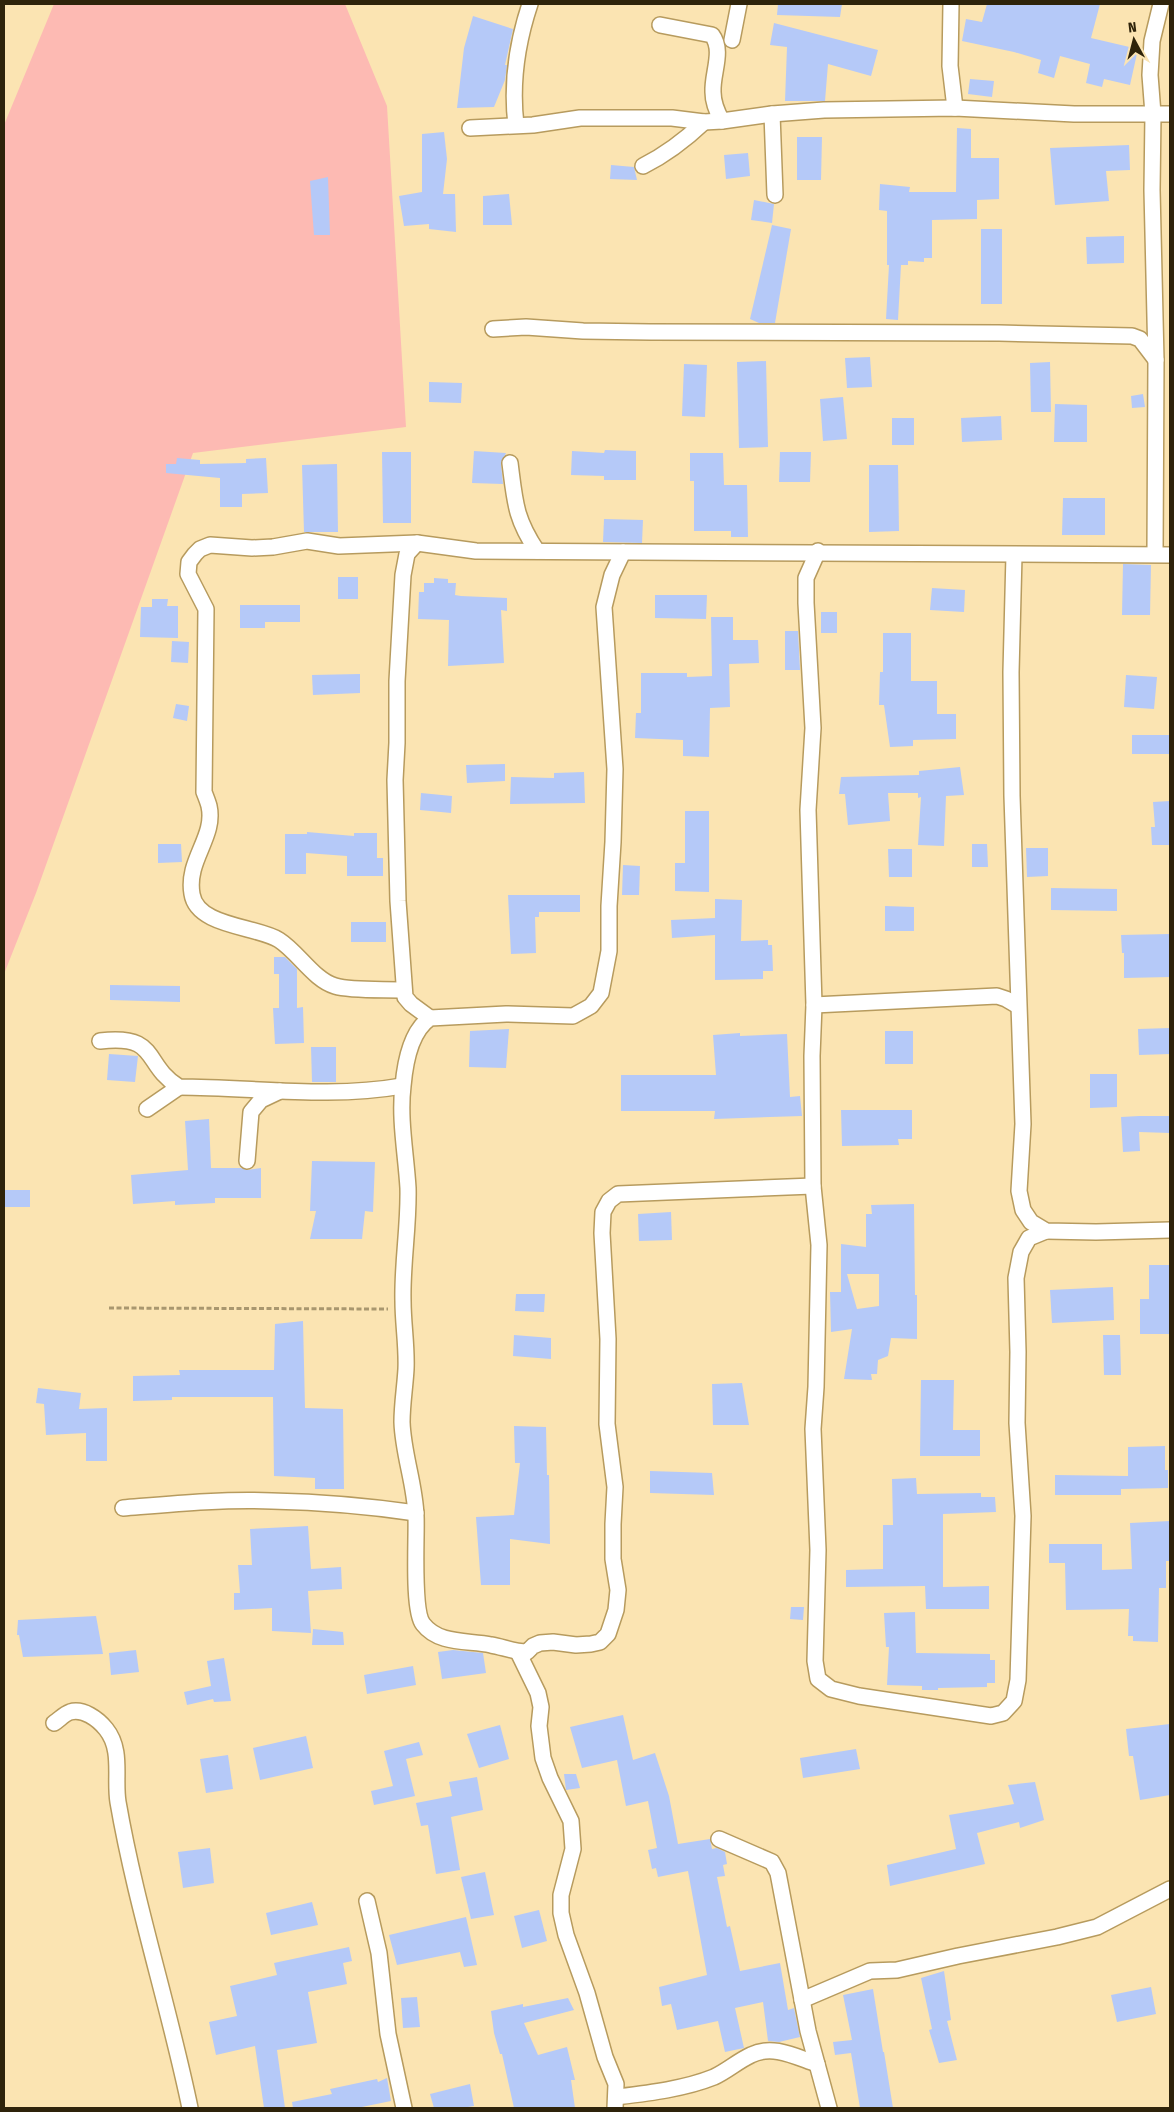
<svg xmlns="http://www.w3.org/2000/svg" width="1174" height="2112" viewBox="0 0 1174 2112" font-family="'Fira Sans Condensed',sans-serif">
  <rect width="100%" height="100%" fill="#fbe4b2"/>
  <polygon fill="#fdbab3" points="54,4 345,4 387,106 406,427 193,453 36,893 4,974 4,125"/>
  <g fill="#b5c9f8" fill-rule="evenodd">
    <polygon points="778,4 842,4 840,17 777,15"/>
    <polygon points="987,4 1100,4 1091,38 1138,49 1130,85 1104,79 1102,87 1086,83 1090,64 1060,56 1054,78 1038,73 1041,60 1014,52 962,41 966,19 982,22"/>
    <polygon points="473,16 513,29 505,65 507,65 505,80 494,107 457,108 464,48"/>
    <polygon points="774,23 878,50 871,76 828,64 825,101 785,101 787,47 770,45"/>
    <polygon points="970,79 994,81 992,97 968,94"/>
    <polygon points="957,128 971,129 971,158 999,158 999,199 977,200 977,219 932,220 932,258 924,258 924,262 908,261 908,265 901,265 898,320 886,319 889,265 887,265 887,211 879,210 880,184 910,187 909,192 956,192"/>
    <polygon points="444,132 447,159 443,194 455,194 456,232 429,229 429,224 404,226 399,196 422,192 422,134"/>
    <polygon points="797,137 822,137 821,180 797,180"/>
    <polygon points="1129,145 1130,170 1106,171 1109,201 1055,205 1050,148"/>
    <polygon points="748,153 750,176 726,179 724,155"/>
    <polygon points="611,165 634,167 637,180 610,179"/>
    <polygon points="328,177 330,235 314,235 310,181"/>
    <polygon points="509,194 512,225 483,225 483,196"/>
    <polygon points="754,200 774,204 772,223 751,220"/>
    <polygon points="772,225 791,229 775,323 759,323 750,319"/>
    <rect x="981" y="229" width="21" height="75"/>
    <polygon points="1124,236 1124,263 1087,264 1086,237"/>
    <polygon points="870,357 872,387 847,388 845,358"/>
    <polygon points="766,361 768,447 739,448 737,362"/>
    <polygon points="1050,362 1051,412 1031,412 1030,363"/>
    <polygon points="684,364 707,365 705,417 682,416"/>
    <polygon points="429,382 462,383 461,403 429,402"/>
    <polygon points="1143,394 1145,407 1132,408 1131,396"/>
    <polygon points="843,397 847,439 823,441 820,399"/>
    <polygon points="1055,404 1087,405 1087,442 1054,442"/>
    <polygon points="1001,416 1002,440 962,442 961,418"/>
    <rect x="892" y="418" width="22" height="27"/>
    <polygon points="605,450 636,451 636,480 604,480 604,476 571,475 572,451 604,453"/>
    <polygon points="474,451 506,453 501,464 503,484 472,483"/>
    <polygon points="382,452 411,452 411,523 383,523"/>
    <polygon points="780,452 811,452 810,482 779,482"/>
    <polygon points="690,453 723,453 724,485 747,485 748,537 731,537 731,531 694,531 694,481 690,481"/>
    <polygon points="177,458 200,460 200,464 246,463 246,459 266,458 268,493 242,494 242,507 220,507 220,478 166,473 166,464 176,464"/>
    <polygon points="337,464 338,532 304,532 302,465"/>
    <polygon points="869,465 898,465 899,531 869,532"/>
    <polygon points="1063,498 1105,498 1105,535 1062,535"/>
    <polygon points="604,519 643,520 642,543 603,542"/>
    <polygon points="1123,564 1151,565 1150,615 1122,615"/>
    <rect x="338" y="577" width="20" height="22"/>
    <polygon points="434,578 448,579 448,583 456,583 455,595 461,596 507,598 507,611 501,610 504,663 448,666 449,620 418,619 419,592 424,592 424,583 434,583"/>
    <polygon points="932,588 965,590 964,612 930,610"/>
    <polygon points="655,595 707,595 706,619 655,618"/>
    <polygon points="152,599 168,599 167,606 178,606 178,638 140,637 141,607 152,607"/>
    <polygon points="240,605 300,605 300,622 265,622 265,628 240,628"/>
    <rect x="821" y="612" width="16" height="21"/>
    <polygon points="711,617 733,617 733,640 758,640 759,663 729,664 730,707 710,708 709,757 683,756 683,740 635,738 636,713 641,713 641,673 687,673 687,677 712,676"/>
    <polygon points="785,631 798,631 800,670 785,670"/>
    <polygon points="883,633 911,633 911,681 937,681 937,714 956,714 956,739 913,740 913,746 890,747 884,705 879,705 880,672 883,672"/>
    <polygon points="172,641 189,642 188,663 171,662"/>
    <polygon points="360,674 360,693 313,695 312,675"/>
    <polygon points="1126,675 1157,677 1154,709 1124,707"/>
    <polygon points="176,704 189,706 187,721 173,718"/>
    <rect x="1132" y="735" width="38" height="19"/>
    <polygon points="505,764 505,781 467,783 466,765"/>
    <polygon points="960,767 964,795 946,796 944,846 918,845 921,797 918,798 918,793 888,793 890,821 848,825 845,794 839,794 841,777 919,775 919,771"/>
    <polygon points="584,772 585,803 510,804 511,777 554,778 554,773"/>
    <polygon points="421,793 452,796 451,813 420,810"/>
    <polygon points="1170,801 1170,845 1152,845 1151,827 1155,827 1153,802"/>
    <polygon points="685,811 709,811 709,892 675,891 675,863 685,863"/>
    <polygon points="307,832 354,836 354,833 377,833 377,858 383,858 383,876 347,876 347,856 306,853 306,874 285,874 285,834 307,834"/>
    <polygon points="158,844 181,844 182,862 158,863"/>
    <polygon points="972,844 987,844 988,867 972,867"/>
    <polygon points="1026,848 1048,848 1048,876 1027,877"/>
    <polygon points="888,849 912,849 912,877 889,877"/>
    <polygon points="623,865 640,866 639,895 622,895"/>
    <polygon points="1051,888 1117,889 1117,911 1051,910"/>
    <polygon points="508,895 580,895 580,912 539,912 539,917 535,917 536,953 511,954"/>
    <polygon points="715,899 742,900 741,941 768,940 768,945 772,945 773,971 763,971 763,979 715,980 715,935 672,938 671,920 715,918"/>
    <polygon points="885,906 914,907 914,931 885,931"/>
    <rect x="351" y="922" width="35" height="20"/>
    <polygon points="1170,934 1170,977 1124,978 1124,953 1122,953 1121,935"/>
    <polygon points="274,957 285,957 297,969 297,1008 303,1007 304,1043 275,1044 273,1008 279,1008 279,974 274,974"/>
    <polygon points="110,985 180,986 180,1002 110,1000"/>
    <polygon points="1170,1028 1170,1054 1139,1055 1138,1029"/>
    <polygon points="509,1029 506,1068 469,1067 470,1031"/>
    <rect x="885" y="1031" width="28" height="33"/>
    <polygon points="740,1033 740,1036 787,1034 790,1097 800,1096 802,1116 714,1119 715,1111 621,1111 621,1075 716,1075 713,1035"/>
    <polygon points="311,1047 336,1047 336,1082 312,1082"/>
    <polygon points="109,1054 138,1056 135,1082 107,1080"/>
    <polygon points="1090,1074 1117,1074 1117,1107 1090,1108"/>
    <polygon points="841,1110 912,1110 912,1139 898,1139 899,1145 842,1146"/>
    <polygon points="1139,1116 1170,1116 1170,1133 1139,1132 1140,1151 1123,1152 1121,1117"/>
    <polygon points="209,1119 211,1168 241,1168 247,1170 261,1168 261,1198 215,1198 215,1203 175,1205 175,1201 133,1204 131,1175 188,1170 185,1121"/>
    <polygon points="312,1161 375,1162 373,1212 365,1211 362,1239 310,1239 316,1211 310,1211"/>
    <rect x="4" y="1190" width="26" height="17"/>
    <path d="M914,1204L915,1295H917V1339L891,1338L888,1356L878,1360L877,1374H871L872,1380L844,1379L852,1329L831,1332L830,1292H841V1244L866,1247V1214H872L871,1205ZM847,1274H879V1306L857,1309Z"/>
    <polygon points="671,1212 672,1240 639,1241 638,1214"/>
    <polygon points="1149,1265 1170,1265 1170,1334 1140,1334 1140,1299 1149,1299"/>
    <polygon points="1113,1287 1114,1320 1052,1323 1050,1290"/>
    <polygon points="516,1294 545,1294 544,1312 515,1311"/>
    <polygon points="303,1321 305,1408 343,1409 344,1489 315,1489 315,1478 274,1476 273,1397 172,1397 172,1400 133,1401 133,1376 180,1375 179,1370 274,1370 275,1324"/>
    <polygon points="514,1335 551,1338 551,1359 513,1356"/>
    <polygon points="1103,1335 1120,1335 1121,1375 1104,1375"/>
    <polygon points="921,1380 954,1380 953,1430 980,1430 980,1456 920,1456"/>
    <polygon points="742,1383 749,1425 713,1425 712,1384"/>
    <polygon points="38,1388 81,1393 79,1409 107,1408 107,1461 86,1461 86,1433 46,1435 44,1404 36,1403"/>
    <polygon points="514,1426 546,1427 547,1475 549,1475 550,1544 510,1539 510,1585 481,1585 476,1517 514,1515 520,1463 515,1463"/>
    <polygon points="1165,1446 1165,1470 1168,1470 1168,1488 1121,1489 1121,1495 1055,1495 1055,1475 1128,1476 1128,1447"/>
    <polygon points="650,1471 712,1473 714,1495 650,1493"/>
    <polygon points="916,1478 917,1494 981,1493 981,1497 995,1497 996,1512 943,1514 943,1587 989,1586 989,1609 926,1609 925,1586 846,1587 846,1570 883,1569 883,1525 893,1525 892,1479"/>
    <polygon points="1170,1521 1170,1561 1166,1561 1166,1588 1159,1588 1158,1642 1133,1641 1133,1636 1128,1636 1129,1609 1066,1610 1065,1563 1049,1563 1049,1544 1102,1544 1102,1570 1132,1569 1130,1523"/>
    <polygon points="308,1526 311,1569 341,1567 342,1589 308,1591 311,1633 272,1631 272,1608 234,1610 234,1593 240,1593 238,1565 252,1565 250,1529"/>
    <polygon points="791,1607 804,1607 803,1620 790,1619"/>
    <polygon points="915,1612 916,1653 990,1654 990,1660 995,1660 995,1683 987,1683 987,1687 938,1688 938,1690 922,1690 922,1686 887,1685 889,1647 886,1647 884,1613"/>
    <polygon points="96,1616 103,1654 23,1657 19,1635 17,1635 18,1620"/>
    <polygon points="313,1629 343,1632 344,1645 312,1645"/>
    <polygon points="136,1650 139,1672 111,1675 109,1653"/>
    <polygon points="453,1650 483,1653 486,1673 442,1679 438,1652"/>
    <polygon points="224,1658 231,1701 214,1702 213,1699 187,1705 184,1692 211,1686 207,1661"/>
    <polygon points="413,1666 416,1685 367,1694 364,1675"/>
    <polygon points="623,1715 633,1760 655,1753 669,1796 678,1844 710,1839 712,1849 717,1848 725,1852 727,1864 723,1865 725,1876 717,1877 727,1927 730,1926 740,1971 780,1963 788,2010 794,2008 800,2037 779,2042 768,2041 763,2002 735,2008 744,2048 725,2052 718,2021 677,2030 671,2004 662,2006 659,1987 707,1975 688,1871 658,1877 656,1868 652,1869 648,1850 657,1848 648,1801 626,1806 617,1760 582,1768 570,1727"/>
    <polygon points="1170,1724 1170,1795 1140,1800 1133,1756 1129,1756 1126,1729"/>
    <polygon points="500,1725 509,1759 479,1768 467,1734"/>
    <polygon points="306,1736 313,1768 260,1780 253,1748"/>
    <polygon points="419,1742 423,1755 406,1759 415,1796 374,1805 371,1791 393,1786 384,1751"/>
    <polygon points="856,1749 860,1769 803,1778 800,1758"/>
    <polygon points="228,1755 233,1789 206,1793 200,1759"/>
    <polygon points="564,1774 576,1774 580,1788 566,1790"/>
    <polygon points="477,1777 483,1810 451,1817 460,1870 436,1874 428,1825 421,1826 416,1803 452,1796 449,1782"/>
    <polygon points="1035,1782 1044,1820 1020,1828 1019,1822 977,1833 985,1864 890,1886 887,1865 956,1849 949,1815 1014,1804 1008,1785"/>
    <polygon points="210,1848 214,1883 183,1888 178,1852"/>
    <polygon points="485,1872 494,1915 471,1919 461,1877"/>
    <polygon points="312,1902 318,1925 271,1935 266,1913"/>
    <polygon points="539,1910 547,1941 522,1948 514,1916"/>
    <polygon points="466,1917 477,1965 464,1967 460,1952 397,1965 389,1935"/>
    <polygon points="349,1947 352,1961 343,1963 347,1984 308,1992 317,2043 277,2050 285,2108 264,2108 255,2046 216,2055 209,2022 237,2016 230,1986 277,1975 274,1963"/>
    <polygon points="944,1971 951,2020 947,2021 957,2060 939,2063 929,2030 932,2029 921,1978"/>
    <polygon points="1151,1987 1156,2014 1117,2022 1111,1995"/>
    <polygon points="873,1989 883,2052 884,2052 893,2108 860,2108 851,2053 835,2055 833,2042 852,2040 843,1995"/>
    <polygon points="417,1997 420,2027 403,2028 401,1998"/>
    <polygon points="568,1998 574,2010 524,2023 538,2055 567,2047 575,2080 571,2080 575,2108 514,2108 502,2054 500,2054 494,2033 491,2011 523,2004 523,2007"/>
    <polygon points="387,2078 391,2101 357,2108 293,2108 292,2102 332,2094 330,2089 377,2079 378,2082"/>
    <polygon points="470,2084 474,2106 462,2108 434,2108 430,2094"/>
  </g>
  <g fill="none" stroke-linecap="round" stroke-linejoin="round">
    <g stroke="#b79b5e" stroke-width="18">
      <g id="minor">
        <polyline points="951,4 950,66 955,108"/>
        <path d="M660,25L712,35C724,51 712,73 713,92C713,103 717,112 722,121"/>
        <polyline points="732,40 739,4"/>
        <polyline points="772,114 775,195"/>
        <path d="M516,125C511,84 517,43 530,4"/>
        <polyline points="470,128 533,125 580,118 672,118 704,122 722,121 772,114 824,110 955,108 1074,114 1170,114"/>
        <path d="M643,166C667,154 685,140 704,122"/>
        <polyline points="493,329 526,327 583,331 650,332 999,333 1132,336 1140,339 1156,360"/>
        <path d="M510,463C515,502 515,518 537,551"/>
        <polyline points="417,543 407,554 403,575 397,681 397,743 395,780 398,901 405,997 411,1004 430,1018"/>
        <polyline points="818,551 806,578 806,603 813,728 808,810 814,1005 812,1056 813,1186 819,1245 816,1387 813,1429 818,1550 815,1661 818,1679 831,1689 859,1696 991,1716 1003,1713 1014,1701 1018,1680 1023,1516 1017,1423 1018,1352 1016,1278 1021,1252 1029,1238 1046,1231"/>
        <path d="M623,552L612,575L604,607L615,769L613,842L609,906V951L601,993L591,1006L573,1016L506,1014L430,1018C411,1031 405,1063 403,1086C399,1119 406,1154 408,1188C409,1226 402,1263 403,1301C403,1324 407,1346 406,1369C405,1387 402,1404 402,1422C403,1454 415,1484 416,1516C417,1536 412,1610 423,1624C439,1645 469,1640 491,1645C503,1647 514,1652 527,1652L533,1646L540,1643L553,1642L576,1645L591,1644L600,1642L608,1634L616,1610L618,1590L613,1559V1524L615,1487L607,1424L608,1339L602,1233L603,1212L609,1201L618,1194L813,1186"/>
        <polyline points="1155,553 1156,360 1152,190 1153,114 1150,75 1152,41 1161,4"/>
        <polyline points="1014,555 1011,672 1012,796 1023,1124 1019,1191 1023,1210 1031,1222 1046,1231 1096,1232 1170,1230"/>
        <path d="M403,990C384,989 352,991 335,986C314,980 298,952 279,940C257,926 197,927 192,894C186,860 216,837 209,806C208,802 206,797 204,792L206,609L188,574L189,562L195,554L200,549L210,545L252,548L273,547L307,541L339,546L417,543L476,551L1170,555"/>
        <polyline points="814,1005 997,996 1006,999 1018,1006"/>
        <path d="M100,1041C160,1034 142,1064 179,1087C253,1087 329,1099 402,1086"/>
        <polyline points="147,1109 179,1087"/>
        <polyline points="247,1161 251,1112 261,1100 280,1091"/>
        <path d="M123,1508C172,1504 222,1499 272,1501C320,1502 368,1506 416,1513"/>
        <polyline points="518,1652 538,1693 541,1707 539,1726 543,1758 550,1778 571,1821 573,1849 561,1895 561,1913 566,1935 587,1993 605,2057 616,2084 615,2108"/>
        <path d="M54,1723C59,1720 64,1714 70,1712C83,1708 98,1719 106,1729C123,1750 114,1778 118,1802C136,1906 169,2006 190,2108"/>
        <polyline points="719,1839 772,1862 778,1873 808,2031 829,2108"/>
        <polyline points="367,1901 379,1953 388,2034 404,2108"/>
        <polyline points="802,2000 870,1971 897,1970 958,1956 1057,1937 1097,1927 1170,1889"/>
        <path d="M616,2097C649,2093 684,2089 714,2077C727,2071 738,2061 751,2055C773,2044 796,2057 817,2064"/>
      </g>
    </g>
    <polyline stroke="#a9976f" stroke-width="3" stroke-dasharray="5 2.5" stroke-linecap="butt" points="109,1308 388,1309"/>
    <use href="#minor" stroke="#fff" stroke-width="15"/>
  </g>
  <rect width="1174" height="2112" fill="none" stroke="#2e230a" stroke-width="10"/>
  <g transform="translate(1134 40) rotate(353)" stroke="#fbe4b2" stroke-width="4" paint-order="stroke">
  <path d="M0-4L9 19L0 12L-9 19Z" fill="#2e230a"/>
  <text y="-8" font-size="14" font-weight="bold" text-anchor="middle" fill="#2e230a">N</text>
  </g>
</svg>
